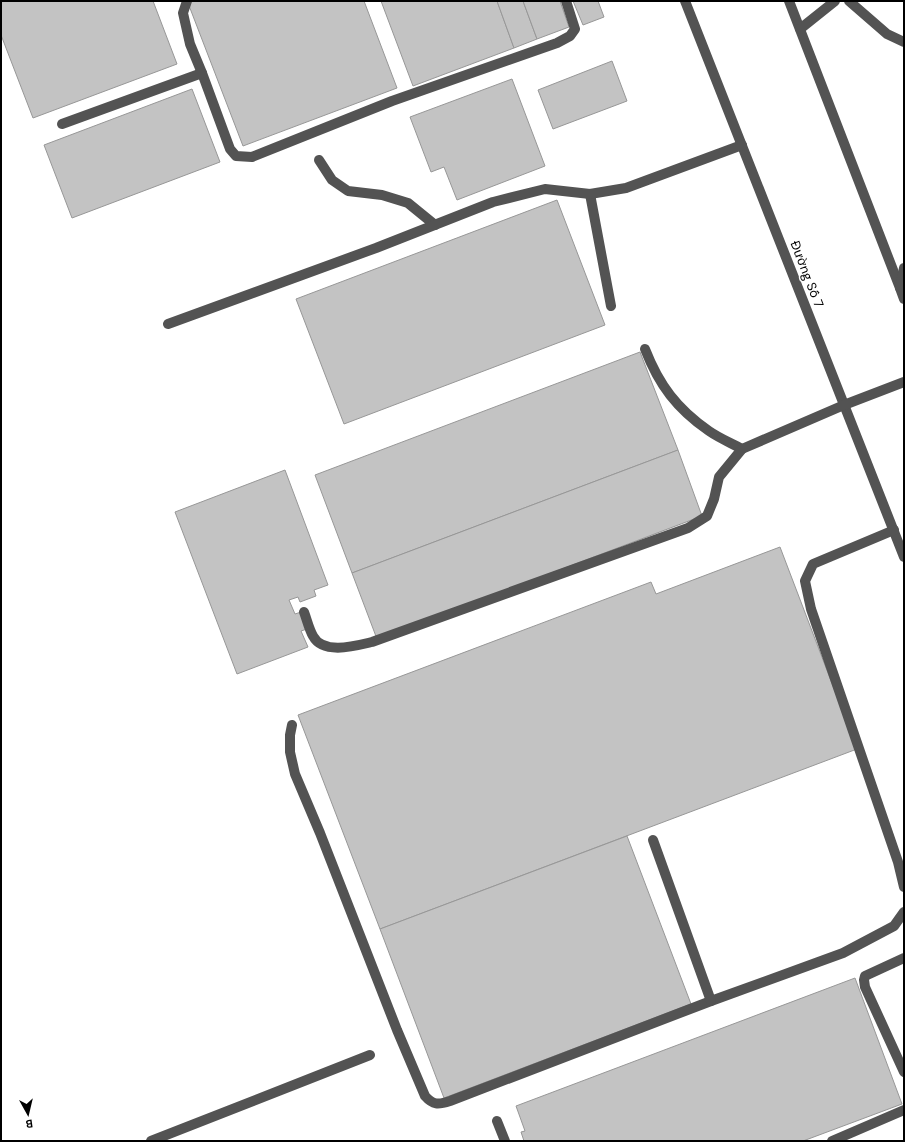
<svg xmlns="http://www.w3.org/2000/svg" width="905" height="1142" viewBox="0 0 905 1142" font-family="'DM Sans',sans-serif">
  <rect width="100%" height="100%" fill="#fff"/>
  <g fill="#c3c3c3" stroke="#979797">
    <polygon points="1,1 153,1 177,64 33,118 1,35"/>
    <polygon points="194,1 364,1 397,88 243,146 188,3"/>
    <polygon points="381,1 497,1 514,48 413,86"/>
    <polygon points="497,1 523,1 537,39 514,48"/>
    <polygon points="523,1 560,1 569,27 537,39"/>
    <polygon points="573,1 598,1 604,17 583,25"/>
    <polygon points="612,61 627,101 553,129 538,90"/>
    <polygon points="512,79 545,166 457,200 444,167 431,172 410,117"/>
    <polygon points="192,89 220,162 72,218 44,145"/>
    <polygon points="557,200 605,325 344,424 296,299"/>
    <polygon points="640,352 678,450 352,573 315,475"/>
    <polygon points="678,450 702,516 377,639 352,573"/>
    <polygon points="285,470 328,585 314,590 316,596 300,602 298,597 289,600 295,614 301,612 307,629 301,631 308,647 237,674 175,512"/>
    <polygon points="780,547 857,749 380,929 298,715 651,582 656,594"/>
    <polygon points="627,836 691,1004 444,1098 380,929"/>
    <polygon points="855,978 902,1104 803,1141 524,1141 521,1132 525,1131 516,1106"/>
  </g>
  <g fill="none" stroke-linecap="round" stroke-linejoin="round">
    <g stroke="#535353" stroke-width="10">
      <polyline points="187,1 183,13 190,44 202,73 230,149 236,156 252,157 392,101 557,43 570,36 575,29 566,1"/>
      <polyline points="685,1 904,557"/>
      <polyline points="789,1 900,288"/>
      <polyline points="849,1 887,34 904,42"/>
      <polyline points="800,29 835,1"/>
      <polyline points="62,124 202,73"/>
      <polyline points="319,160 332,180 348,191 382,195 408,203 435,225"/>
      <polyline points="590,194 611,306"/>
      <polyline points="904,268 900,288 904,299"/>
      <polyline points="168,324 376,248 493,202 545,189 590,194 626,188 742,145"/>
      <path d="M645,349C659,385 677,409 709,431C719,438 731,443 742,449"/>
      <polyline points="894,530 813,564 805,581 811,609 898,862 904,887"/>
      <path d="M304,612C307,620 309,629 313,636C323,655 355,646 372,642L688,528L707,516L714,499L719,477L742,449L844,405L904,382"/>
      <path d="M292,725L290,735V752L295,774L320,833L397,1030L425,1096C433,1105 438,1105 450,1101L711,1001L843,953L894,926L904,912"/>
      <polyline points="653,840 711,1001"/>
      <polyline points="904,958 865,976 864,980 865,987 904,1072"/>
      <polyline points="497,1121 505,1141"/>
      <polyline points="151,1141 370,1055"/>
      <polyline points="832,1141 904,1110"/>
    </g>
  </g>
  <g text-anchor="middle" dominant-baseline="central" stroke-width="3" stroke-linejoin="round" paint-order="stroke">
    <g font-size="13" fill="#000" stroke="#fff">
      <text transform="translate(807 274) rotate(69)">Đường Số 7</text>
    </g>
  </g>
  <rect width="905" height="1142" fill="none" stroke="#000000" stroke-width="4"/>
  <g transform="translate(28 1114) rotate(172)" stroke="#ffffff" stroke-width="3" paint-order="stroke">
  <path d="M0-3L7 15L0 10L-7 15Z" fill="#000000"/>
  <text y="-6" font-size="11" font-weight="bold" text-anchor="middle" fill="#000000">B</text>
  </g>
</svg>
